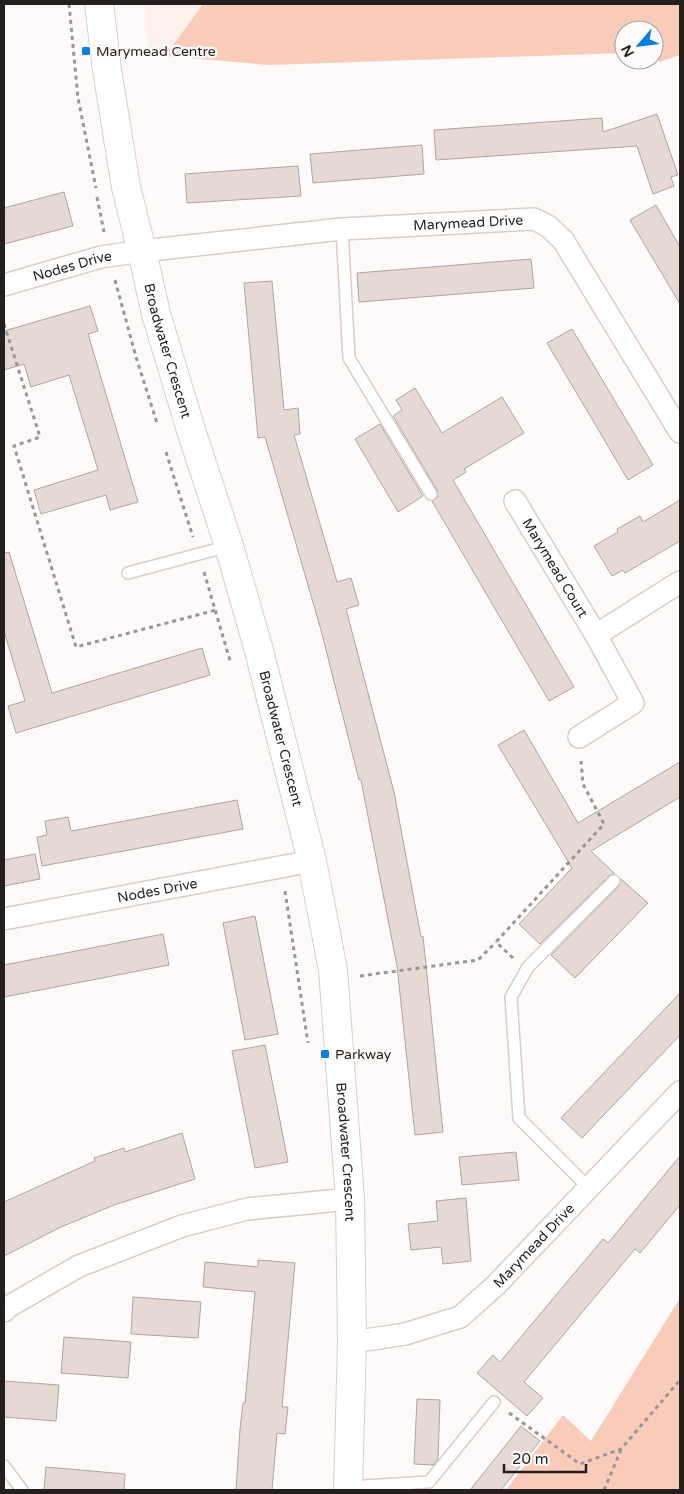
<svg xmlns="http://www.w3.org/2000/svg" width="684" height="1494" viewBox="0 0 684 1494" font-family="'Varela Round',sans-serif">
  <rect width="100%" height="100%" fill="#fdfaf9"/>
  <polygon fill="#fef0ea" points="144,4 203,4 165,56 149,58"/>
  <g fill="#f9ccba">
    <polygon points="203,4 680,4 680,55 660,62 654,52 654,30 624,30 624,53 270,65 165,56"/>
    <polygon points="680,1298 680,1490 506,1490 563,1415 591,1441"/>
  </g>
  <g fill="#e6d8d2" stroke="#b1a39e">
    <polygon points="657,114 678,175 671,177 674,186 653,194 637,146 436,160 434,130 602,118 603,132"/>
    <polygon points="422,145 424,174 313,183 310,154"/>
    <polygon points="298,166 301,196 187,203 185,174"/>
    <polygon points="64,192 73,226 4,244 4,208"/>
    <polygon points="656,205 680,247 680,304 630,220"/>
    <polygon points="531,259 534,288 359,302 357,273"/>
    <polygon points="272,281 284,410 298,408 300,434 294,435 337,582 351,578 359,605 346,609 394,792 421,937 423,936 443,1132 415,1135 397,966 361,780 359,780 321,630 265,437 258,438 244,283"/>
    <polygon points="90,306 98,331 88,334 138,502 110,510 106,495 41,514 34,490 98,470 69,375 31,387 24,364 4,370 4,331"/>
    <polygon points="572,329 653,465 628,480 547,343"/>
    <polygon points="415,388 442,433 502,397 524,433 464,469 466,472 453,480 574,687 549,701 432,501 438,497 437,490 393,416 402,410 396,400"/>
    <polygon points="380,424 423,496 398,512 355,439"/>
    <polygon points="680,500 680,541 625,573 623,570 612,576 594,546 618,532 617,529 640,516 643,522"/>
    <polygon points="9,552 52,693 202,648 210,675 16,733 8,706 25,701 4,631 4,553"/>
    <polygon points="524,730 578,823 680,762 680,797 591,851 615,874 609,876 540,944 519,924 572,868 498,745"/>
    <polygon points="237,800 243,829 42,866 37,837 47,835 45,821 68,817 71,831"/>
    <polygon points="35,854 40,879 4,886 4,860"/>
    <polygon points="621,879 648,903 575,978 551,955 619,886"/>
    <polygon points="255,916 278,1034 245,1040 223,923"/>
    <polygon points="163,934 169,965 4,997 4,965"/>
    <polygon points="680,993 680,1035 582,1138 561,1118"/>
    <polygon points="265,1045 288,1162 255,1168 232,1051"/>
    <polygon points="182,1133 195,1179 114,1205 61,1227 4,1256 4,1202 95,1161 94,1158 124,1148 125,1152"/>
    <polygon points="516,1152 519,1180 462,1185 459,1157"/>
    <polygon points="680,1156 680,1205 640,1253 635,1249 524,1382 543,1398 527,1416 477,1373 493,1355 500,1362 603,1239 608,1243"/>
    <polygon points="466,1198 471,1261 443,1264 441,1247 411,1250 408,1224 438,1221 436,1201"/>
    <polygon points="258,1260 295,1263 282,1407 288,1407 285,1434 277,1433 272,1490 236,1490 240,1429 243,1403 245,1403 255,1292 203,1287 205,1262 258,1267"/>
    <polygon points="133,1297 201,1302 198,1338 131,1334"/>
    <polygon points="64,1337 131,1342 128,1378 61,1373"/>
    <polygon points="4,1381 59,1385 56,1421 4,1417"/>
    <polygon points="417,1399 440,1400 438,1459 433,1465 414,1464"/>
    <polygon points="521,1426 540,1441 501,1490 470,1490"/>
    <polygon points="46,1467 125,1474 124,1490 44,1490"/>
  </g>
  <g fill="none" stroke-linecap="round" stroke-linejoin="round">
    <g stroke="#dbcdc7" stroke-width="14">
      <g id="service">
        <polyline points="342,229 349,358 431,494"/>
        <polyline points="128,573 229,546"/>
        <polyline points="589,1188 519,1118 511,997 528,967 614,881"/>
        <polyline points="4,1466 22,1490"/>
        <polyline points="348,1487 429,1482 494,1402"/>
      </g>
    </g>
    <g stroke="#dbcdc7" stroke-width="24">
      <g id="minor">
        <path id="s1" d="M4,285L101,257L142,251L342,229L534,219L548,226L563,240L680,432"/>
        <path id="s2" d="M515,501L596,635L633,703L579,737"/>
        <polyline points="596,635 680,582"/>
        <path id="s3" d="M4,919L312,861"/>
        <polyline points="4,1311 8,1307 79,1266 182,1226 247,1209 350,1199"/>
        <path id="s4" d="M352,1342L405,1334L460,1317L495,1286L680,1092"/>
      </g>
    </g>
    <g stroke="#dbcdc7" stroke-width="30">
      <g id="tertiary">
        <path id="s5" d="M99,4L107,70L126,187L142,251L156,314L190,427L229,546L258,647L312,861L333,970L350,1199L352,1342L348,1490"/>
      </g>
    </g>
    <g stroke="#9a9695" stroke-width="3" stroke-dasharray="4 4" stroke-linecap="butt">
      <polyline points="69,4 78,98 96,188"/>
      <polyline points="97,197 104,232"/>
      <polyline points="115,280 136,357 157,423"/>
      <polyline points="4,324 40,437 14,446 76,647 216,610"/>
      <polyline points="166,452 193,537"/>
      <polyline points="204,572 231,664"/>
      <polyline points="285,891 308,1043"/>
      <polyline points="513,958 496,942 604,824 583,784 581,761"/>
      <polyline points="360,976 478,960 496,942"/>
      <polyline points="509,1413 580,1464 621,1449 680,1380"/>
      <polyline points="604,1490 621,1450"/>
    </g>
    <use href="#service" stroke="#fff" stroke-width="11"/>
    <use href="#minor" stroke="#fff" stroke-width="21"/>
    <use href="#tertiary" stroke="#fff" stroke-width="28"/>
  </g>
  <g fill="#0580e6" stroke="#fdfaf9" stroke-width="2">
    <rect x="81" y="46" width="10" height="10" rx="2.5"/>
    <rect x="320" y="1049" width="10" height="10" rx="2.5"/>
  </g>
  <g text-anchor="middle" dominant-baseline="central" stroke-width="4.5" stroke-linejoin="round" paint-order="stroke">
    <g font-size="14" fill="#241f1d" stroke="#fdfaf9" text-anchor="start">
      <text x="96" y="51">Marymead Centre</text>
      <text x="335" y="1054">Parkway</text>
    </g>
    <g font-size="14" fill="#241f1d" stroke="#fdfaf9">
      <text stroke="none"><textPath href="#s1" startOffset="470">Marymead Drive</textPath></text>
      <text stroke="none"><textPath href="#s1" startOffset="71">Nodes Drive</textPath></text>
      <text stroke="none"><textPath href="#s5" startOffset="354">Broadwater Crescent</textPath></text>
      <text stroke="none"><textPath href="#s2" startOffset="78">Marymead Court</textPath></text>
      <text stroke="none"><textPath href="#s5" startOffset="758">Broadwater Crescent</textPath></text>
      <text stroke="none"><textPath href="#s3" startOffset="156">Nodes Drive</textPath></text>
      <text stroke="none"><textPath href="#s5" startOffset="1178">Broadwater Crescent</textPath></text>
      <text stroke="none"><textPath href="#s4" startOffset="214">Marymead Drive</textPath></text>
    </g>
  </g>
  <rect width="684" height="1494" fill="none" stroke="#241f1d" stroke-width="10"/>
  <g transform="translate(639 45) rotate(242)"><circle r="24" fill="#fdfaf9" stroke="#a6a2a1"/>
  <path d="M0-4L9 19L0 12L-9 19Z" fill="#0580e6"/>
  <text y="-8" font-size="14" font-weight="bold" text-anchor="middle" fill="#241f1d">N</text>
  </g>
  <path d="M504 1464v8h82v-8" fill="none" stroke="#241f1d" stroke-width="2.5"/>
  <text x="512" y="1464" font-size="15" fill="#241f1d" stroke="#fdfaf9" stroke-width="4" paint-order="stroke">20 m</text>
</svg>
